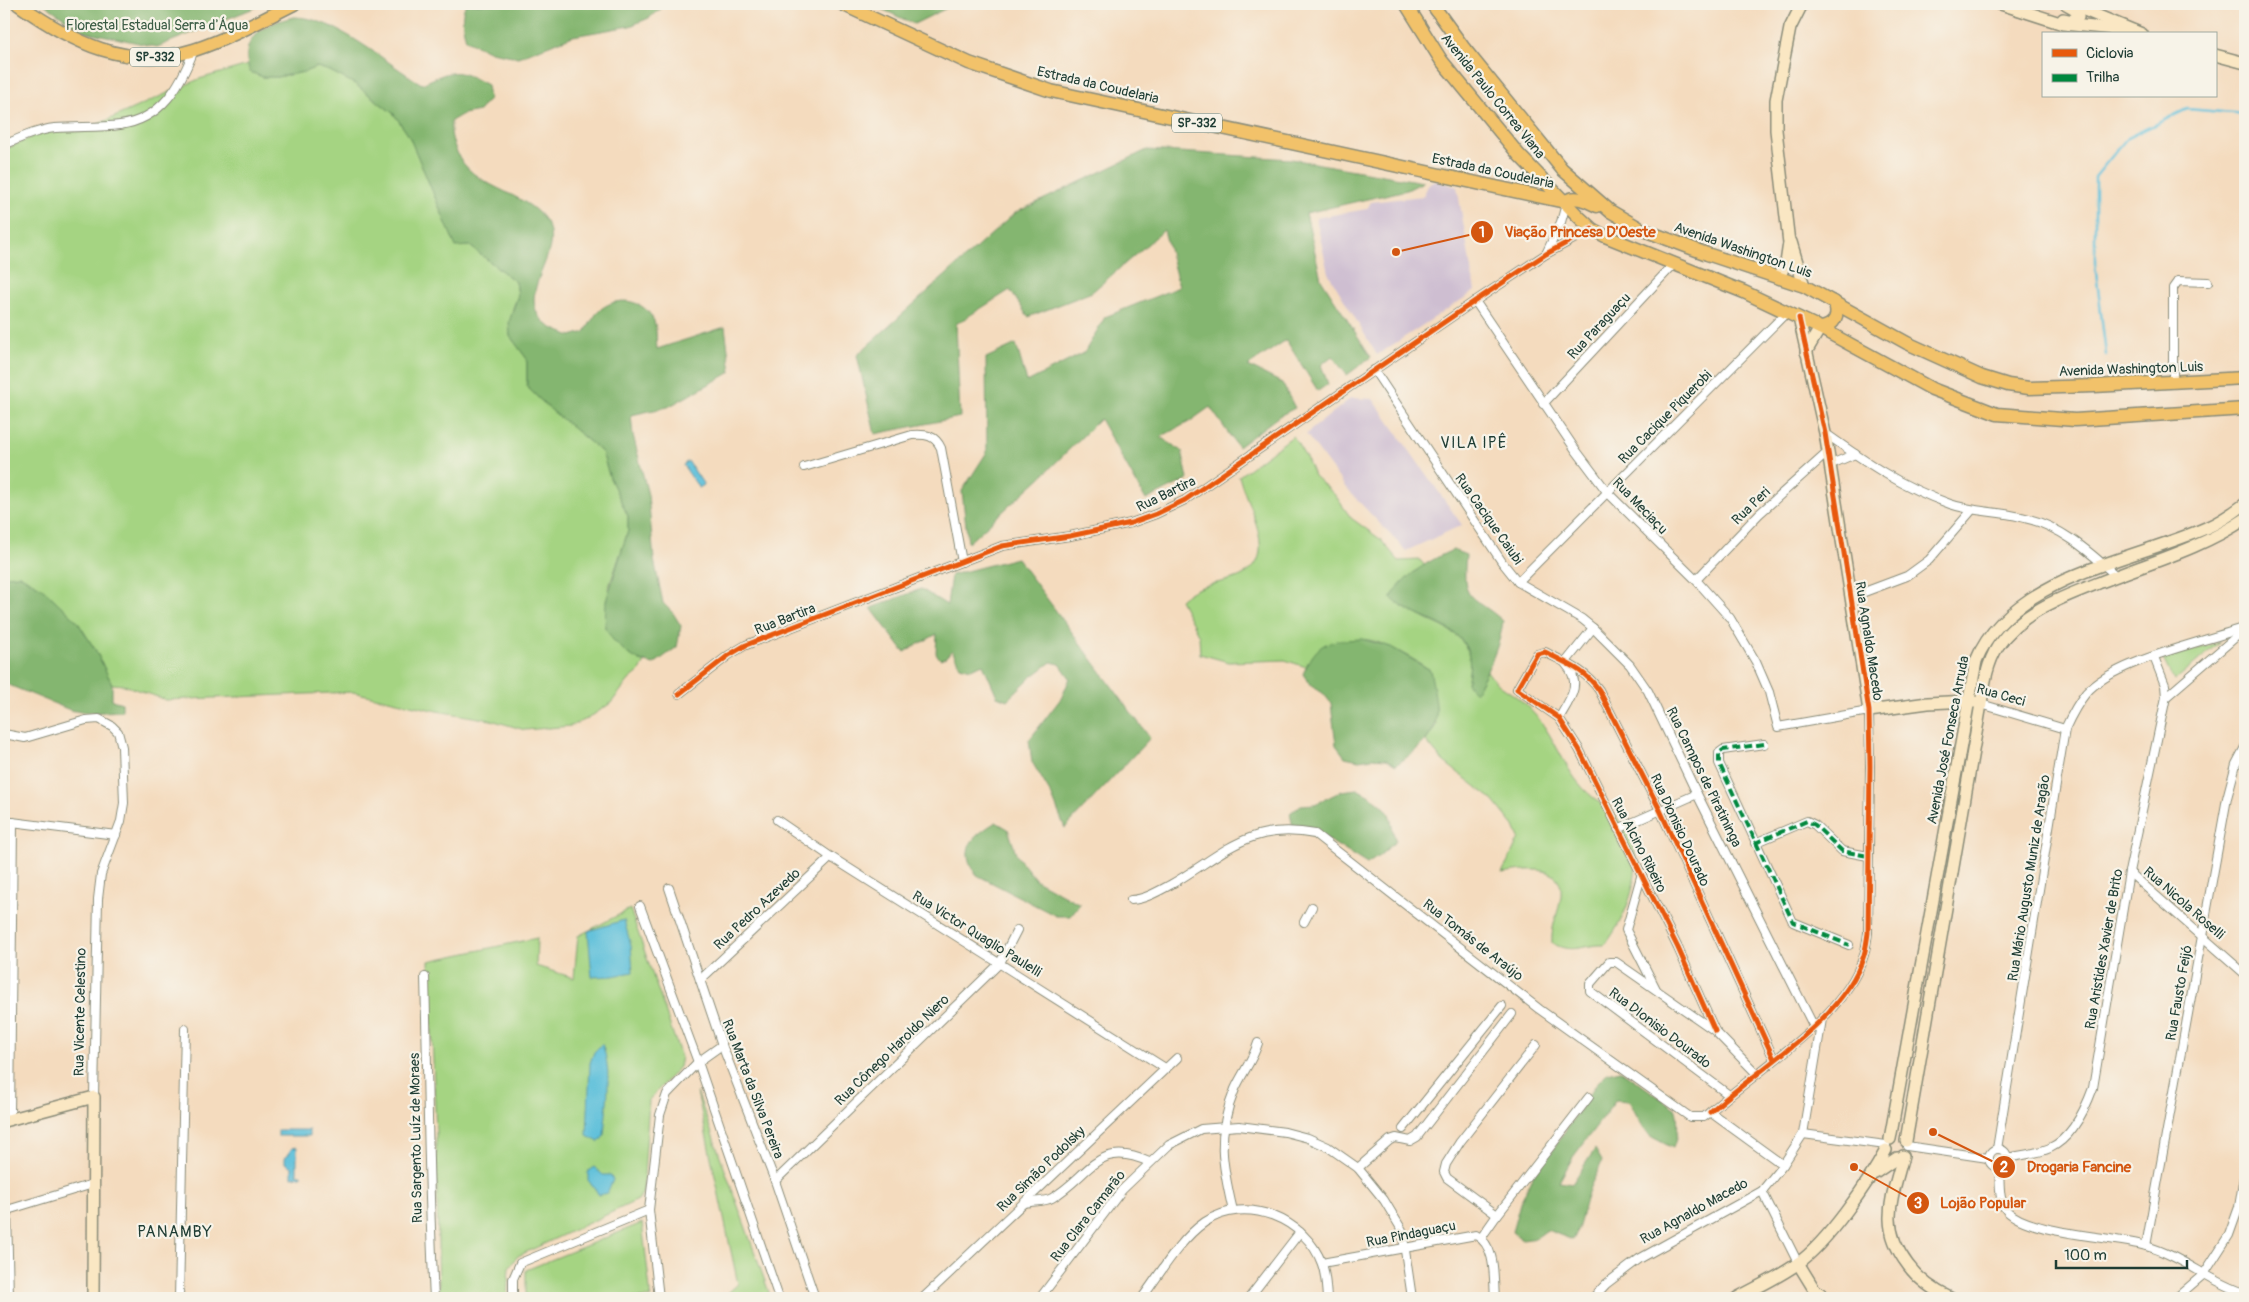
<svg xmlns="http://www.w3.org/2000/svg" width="2249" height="1302" viewBox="0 0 2249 1302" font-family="Pangolin,sans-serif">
  <rect width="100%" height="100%" fill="#f7f3e8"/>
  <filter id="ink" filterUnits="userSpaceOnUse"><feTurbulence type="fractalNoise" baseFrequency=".02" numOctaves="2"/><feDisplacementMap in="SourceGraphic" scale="10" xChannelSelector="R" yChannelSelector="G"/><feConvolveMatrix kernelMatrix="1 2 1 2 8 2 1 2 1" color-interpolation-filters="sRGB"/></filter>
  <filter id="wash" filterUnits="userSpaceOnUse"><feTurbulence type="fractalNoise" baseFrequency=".0096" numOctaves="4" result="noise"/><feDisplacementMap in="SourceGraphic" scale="20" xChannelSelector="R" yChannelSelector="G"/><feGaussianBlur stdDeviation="1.12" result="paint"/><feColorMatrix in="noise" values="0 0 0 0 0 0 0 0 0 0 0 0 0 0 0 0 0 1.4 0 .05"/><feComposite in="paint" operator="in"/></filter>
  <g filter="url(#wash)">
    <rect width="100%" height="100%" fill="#f4dbbe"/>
    <g fill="#cebed1">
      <polygon points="1435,180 1457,187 1475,291 1377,355 1328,273 1316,218 1367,209 1371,202 1423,196 1428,184"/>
      <polygon points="1351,398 1373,399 1462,525 1406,551 1346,488 1306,434"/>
    </g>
    <g fill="#a5d482" stroke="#62885b">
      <polygon points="248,65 250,72 263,77 277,77 304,72 317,67 330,71 355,84 394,114 409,136 456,246 470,246 516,282 518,295 513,308 510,336 527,359 527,387 550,409 602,452 610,478 628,516 628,531 609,587 605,627 640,661 645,662 640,671 629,680 611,703 587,719 571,726 525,730 491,720 437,711 353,692 166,700 124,685 112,684 96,651 77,621 42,588 19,575 4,576 4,150 51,128 81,132 199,79"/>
      <path d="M1293,436L1308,461L1314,476L1335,495L1351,518L1380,539L1399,561L1420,560L1425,566L1415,571L1402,607C1411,611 1420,616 1430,621C1461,634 1476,647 1467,683L1476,692L1487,671C1498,687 1505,688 1518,698C1525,703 1531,711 1537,717C1555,738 1563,766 1582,787C1595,801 1620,817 1628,832C1647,867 1627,917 1605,945C1583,944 1573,955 1552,943C1551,927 1557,917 1560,902C1569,862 1527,869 1502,873L1519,838L1514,826L1493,800L1443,761L1426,741L1436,725L1430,670C1417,661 1376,636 1360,640C1343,644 1326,653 1309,660L1306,667L1285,660L1229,662L1200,654L1199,636L1180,600C1195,586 1210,585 1229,580C1287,566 1248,511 1239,476Z"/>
      <polygon points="2220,642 2174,681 2163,659"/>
      <polygon points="630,909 681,1057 679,1067 649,1100 643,1192 638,1200 518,1256 509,1267 507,1298 439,1298 436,1132 429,961 537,938 536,966 574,978 578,936"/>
      <polygon points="697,1092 771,1298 722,1298 738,1284"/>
      <polygon points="642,1223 651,1298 526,1298 526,1270"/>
    </g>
    <g fill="#84b670" stroke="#527a52">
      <polygon points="44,4 264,4 157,47 83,31"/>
      <path d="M466,4H667L649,18L630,26L573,36L518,57L491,52L466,40C463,28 460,15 466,4Z"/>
      <polygon points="871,4 955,4 914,24"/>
      <path d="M294,17C336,17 385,63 422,84C454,69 456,68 487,85L489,99L479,111L463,114L451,121C450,133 452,140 456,150C471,190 525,189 546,222C566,253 513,293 544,322C551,329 562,332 571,336L585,332C590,324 594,315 601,309C619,295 645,300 654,321C657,329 656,341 657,349L725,327L731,372L668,407L631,415L633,435L648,495L654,560L663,603L673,613L681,626L677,647L654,664L640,661L628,654L613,640L605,628L606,601L628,531V516L610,478L602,452L550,409L527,387V359L510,336L509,322L518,295L516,282L470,246L456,247L409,136L394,114L355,84L330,71L317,67L304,72L277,77H263L250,72C237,38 265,23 294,17Z"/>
      <polygon points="1147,150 1291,159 1423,182 1407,190 1306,213 1321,279 1371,357 1347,375 1332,356 1321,365 1328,384 1318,391 1286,340 1248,366 1282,383 1295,408 1279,416 1238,447 1210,407 1189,422 1160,437 1182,451 1188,479 1146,500 1100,419 1040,478 968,543 962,491 987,452 986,358 1016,344 1027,382 1084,353 1105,317 1179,287 1164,230 1092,292 1028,317 1010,290 956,324 960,417 875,434 857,355 1015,213"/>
      <path d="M1453,550L1466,555C1461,605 1472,593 1503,621C1500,647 1488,670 1475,693L1467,683C1483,622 1423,627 1391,598C1402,577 1431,559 1453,550Z"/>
      <polygon points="1017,558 1150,738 1065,828 1051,794 1032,762 1029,740 1062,697 1070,678 1060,664 1051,662 1030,678 1007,700 997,696 983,664 971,669 960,666 952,650 946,657 940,659 936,653 937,634 904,652 871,608 921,589 947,605 951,575"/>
      <polygon points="19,575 42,588 77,621 96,651 112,684 112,700 122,703 122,711 86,713 70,710 4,683 4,576"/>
      <path d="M1362,639L1391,647L1430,670C1441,723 1442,733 1396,765L1386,759L1372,758L1359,760L1345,757L1336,745L1331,703L1323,693L1311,686L1303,674C1318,640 1327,641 1362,639Z"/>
      <path d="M1357,789C1368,795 1383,802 1389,814C1392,821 1392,833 1396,841L1379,856L1367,864L1330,841L1305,833L1293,827L1290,813L1301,805L1315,804L1342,791Z"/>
      <path d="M996,822L1008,829L1017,856L1036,880L1080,904L1070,916H1056L977,875C957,849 973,836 996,822Z"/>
      <path d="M1620,1070L1676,1109C1679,1124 1678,1134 1673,1148L1650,1136L1642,1125L1629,1101L1616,1100L1573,1157L1559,1182L1572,1184L1595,1149L1602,1161C1599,1170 1594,1178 1590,1187C1583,1204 1582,1224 1573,1240L1547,1230L1536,1238L1523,1240L1512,1232L1520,1203L1534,1173L1545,1161L1597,1083L1607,1073Z"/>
    </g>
    <g fill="#5cbfda" stroke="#3e7e87">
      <polygon points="688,461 704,485 699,488 683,465"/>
      <polygon points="624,920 631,946 633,972 613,976 592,977 588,931"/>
      <path d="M602,1044C613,1073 606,1106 604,1136L599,1142L587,1136L590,1063L594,1052Z"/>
      <rect x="278" y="1130" width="31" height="6"/>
      <polygon points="297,1147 297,1174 301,1174 301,1176 292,1177 292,1167 285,1163 285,1158 292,1148"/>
      <polygon points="594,1167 603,1175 611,1175 613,1180 607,1193 599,1195 588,1180 588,1171"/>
    </g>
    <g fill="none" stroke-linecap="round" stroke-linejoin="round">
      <polyline stroke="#5cbfda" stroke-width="2.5" points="2106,355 2095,263 2095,177 2127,138 2187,109 2245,114"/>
    </g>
  </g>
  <g filter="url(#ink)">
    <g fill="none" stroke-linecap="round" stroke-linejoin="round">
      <g stroke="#8a8c79" stroke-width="10">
        <g id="street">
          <path d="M4,145C20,138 37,130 55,128C76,126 99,128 120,125C162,119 180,86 194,50"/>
          <polyline points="1546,254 1561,222 1566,204"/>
          <path d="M1475,301L1575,449L1608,493L1696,580L1730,618L1756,662L1769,692L1778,727L1869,711L1870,766L1868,933C1867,940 1866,948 1864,955C1845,1019 1758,1069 1710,1112"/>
          <polyline points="1374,370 1502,562 1518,582 1582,619 1593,628 1630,665 1648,691 1697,794 1814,1027"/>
          <polyline points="2173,382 2173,288 2178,281 2208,282"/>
          <polyline points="1543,404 1673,265"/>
          <path d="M1825,433C1867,463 1900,486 1950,504C1972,512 1997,511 2021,517C2059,525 2088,550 2116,576"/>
          <polyline points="1829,465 1855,454"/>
          <path d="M804,467L912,435C926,434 935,435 941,448L962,562"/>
          <polyline points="1696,580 1759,514 1827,453"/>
          <polyline points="1518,582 1787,312"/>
          <polyline points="1851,597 1907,576 1929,560 1972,510"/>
          <polyline points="679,694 729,655 746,645 1002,546 1070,536 1131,523 1156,514 1185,500 1475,301 1546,254 1592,229"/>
          <polyline points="2166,697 2245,629"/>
          <polyline points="1981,704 2065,729"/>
          <path d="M1559,718C1571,698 1583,683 1565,663L1593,628"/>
          <polyline points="4,734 25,738 86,720 99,719 112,726 118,732 122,747 124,803 121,821 101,874 98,899 94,1097"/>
          <polyline points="1764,744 1723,750 1719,753 1719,763 1793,922 1849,945"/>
          <polyline points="777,820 831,857 1165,1068"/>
          <polyline points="4,821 116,835"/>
          <polyline points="1618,829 1697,794"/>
          <polyline points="1755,843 1807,821 1815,825 1842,851 1868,856"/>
          <polyline points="2129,872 2245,974"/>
          <polyline points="1642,873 1626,930 1656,989"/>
          <polyline points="669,888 722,1045 775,1181 815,1298"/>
          <path d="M1131,900C1145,899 1157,892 1170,885C1223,855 1248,821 1315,834L1539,1009L1690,1117H1704L1710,1112L1783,1165"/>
          <polyline points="640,906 698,1062 779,1298"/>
          <polyline points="1304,922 1312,907"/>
          <path d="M425,977C428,1084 428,1191 434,1298"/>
          <polyline points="700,980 831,857"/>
          <path d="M1715,1031L1678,948L1579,749L1559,718L1517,689L1537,654L1545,652C1567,664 1584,669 1599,690L1660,810L1774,1059"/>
          <polyline points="1729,1095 1590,991 1590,984 1609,962 1616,962 1715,1031 1756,1073"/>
          <polyline points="10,1119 13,822"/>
          <polyline points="1403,1129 1502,1006"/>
          <polyline points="1803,1134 1886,1145"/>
          <polyline points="1907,1146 1988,1158"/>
          <circle cx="1998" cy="1158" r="9"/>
          <path d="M1997,1149L2065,729C2071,716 2077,704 2086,693C2115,660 2202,643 2245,627"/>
          <path d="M2007,1158C2020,1155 2037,1154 2050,1148C2072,1138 2085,1110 2093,1088L2129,872L2166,697L2165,685L2154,657"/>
          <path d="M1999,1167C2000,1180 1998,1202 2007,1211C2030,1234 2112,1236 2146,1246C2182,1256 2210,1282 2245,1293"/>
          <polyline points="1358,1168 1390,1140 1396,1138 1410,1141 1417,1137 1512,1014"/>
          <polyline points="775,1181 1000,963 1017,930"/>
          <polyline points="1762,1191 1798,1263"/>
          <path d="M1025,1203C1033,1201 1045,1202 1052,1198C1090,1176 1097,1138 1149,1162"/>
          <polyline points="7,1210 9,1298"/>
          <polyline points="4,1211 93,1184"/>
          <path d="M1233,1211C1222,1164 1216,1135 1235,1089C1242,1073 1253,1060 1258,1043"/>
          <polyline points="1497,1215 1447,1178 1444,1172 1446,1164 1460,1142 1536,1045"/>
          <polyline points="1481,1238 1495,1218 1589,1097"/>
          <polyline points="2146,1246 2227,798 2236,764 2245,747"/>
          <path d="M1322,1263L1476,1235C1497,1247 1493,1277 1495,1298"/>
          <polyline points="179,1298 185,1029"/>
          <polyline points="513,1298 513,1279 520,1263 649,1210"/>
          <polyline points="659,1298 649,1210 660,1115 667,1094 698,1062 722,1045"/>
          <polyline points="923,1298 1177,1058"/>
          <polyline points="1040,1298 1122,1190 1169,1145 1201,1129 1239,1126 1285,1132 1308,1138 1328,1147 1358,1168 1384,1200 1402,1230 1412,1298"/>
          <path d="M1142,1298C1160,1274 1180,1239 1205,1222C1246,1194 1306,1219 1322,1264C1326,1275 1326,1287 1327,1298"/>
          <polyline points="1249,1298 1300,1232"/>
          <polyline points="1593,1298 1606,1284 1639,1259 1762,1191 1783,1165 1803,1134 1822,1019"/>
          <polyline points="2176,1298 2204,1274 2229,1235 2239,1207 2245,1171"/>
        </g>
      </g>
      <g stroke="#8a8c79" stroke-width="14">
        <g id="secondary">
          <polyline points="2001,4 2063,24 2134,31"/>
          <polyline points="2072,5 2142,34"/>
          <polyline points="2063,19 2073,21 2078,17 2075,9 2066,4"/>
          <polyline points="2215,55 2245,63"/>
          <polyline points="1791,242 1804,286"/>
          <polyline points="1779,277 1786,263 1789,243 1776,130 1776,100 1790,28 1802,4"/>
          <polyline points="1799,318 1825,433 1869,711 1928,703 1969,701 1974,702"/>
          <polyline points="1806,352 1820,328"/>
          <polyline points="4,1121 94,1097 93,1298"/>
          <path d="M1890,1139L1976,661C2010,577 2131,561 2206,528C2220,522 2233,513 2245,504"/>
          <path d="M1906,1141L1981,704C1984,684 1987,663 1998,646C2020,613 2060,598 2096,584C2145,564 2201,549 2245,519"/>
          <path d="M1903,1156C1892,1199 1878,1226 1908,1265C1919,1280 1933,1290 1950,1298"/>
          <polyline points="1875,1173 1897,1158"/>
          <polyline points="1798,1263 1814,1289 1826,1298"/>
          <path d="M1737,1298C1757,1287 1779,1277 1797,1264C1827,1243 1869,1182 1886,1150"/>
        </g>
      </g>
      <g stroke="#8a8c79" stroke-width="15">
        <g id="primary">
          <path d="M18,4C72,42 127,71 194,50C228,39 262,20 294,4"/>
          <polyline points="842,4 969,63 1051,91 1565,202"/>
          <polyline points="1406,4 1441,60 1519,155 1579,217 1592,229 1605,236 1744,292 1820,328 1932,389 1997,414 2075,420 2245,409"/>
          <polyline points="1432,4 1463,47 1562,169 1610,211 1641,229 1707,254 1804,286 1907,343 1982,377 2008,385 2029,388 2094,386 2245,378"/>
          <path d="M1565,202C1575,194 1587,201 1597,206"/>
          <path d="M1820,328C1835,326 1840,315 1834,302"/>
        </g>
      </g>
      <use href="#street" stroke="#fff" stroke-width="8"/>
      <use href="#secondary" stroke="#fae7c3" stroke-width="11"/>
      <use href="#primary" stroke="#f2c26a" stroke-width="12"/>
      <g stroke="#00873e" stroke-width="4" stroke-dasharray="8 4" stroke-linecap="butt">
        <polyline points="1764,744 1723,750 1719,753 1719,763 1793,922 1849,945"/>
        <polyline points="1755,843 1807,821 1815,825 1842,851 1868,856"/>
      </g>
      <g stroke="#f7f3e8" stroke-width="8">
        <g id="cycleway">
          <polyline points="679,694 729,655 746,645 1002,546 1070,536 1131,523 1156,514 1185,500 1475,301 1546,254 1592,229"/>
          <path d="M1715,1031L1678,948L1579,749L1559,718L1517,689L1537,654L1545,652C1567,664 1584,669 1599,690L1660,810L1774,1059"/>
          <path d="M1710,1112C1758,1069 1845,1019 1864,955C1866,948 1867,940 1868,933L1870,766L1869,711L1825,433L1799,318"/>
        </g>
      </g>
      <use href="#cycleway" stroke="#e8590c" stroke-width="5"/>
    </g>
  </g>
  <g text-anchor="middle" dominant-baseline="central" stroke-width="4.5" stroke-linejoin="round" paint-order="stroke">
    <g fill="#f7f3e8" stroke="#60746a" stroke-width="1">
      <rect x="130" y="47.5" width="50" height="19" rx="4"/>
      <rect x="1172" y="113.5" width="50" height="19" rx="4"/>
    </g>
    <g font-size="12" font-weight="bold" fill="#1f3d34">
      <text x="155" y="57">SP-332</text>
      <text x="1197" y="123">SP-332</text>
    </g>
    <g font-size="14" fill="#3a5b44" stroke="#f7f3e8">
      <text x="157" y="25">Florestal Estadual Serra d'Água</text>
    </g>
    <g font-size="14" fill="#1f3d34" stroke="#f7f3e8">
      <text transform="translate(1098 85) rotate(13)">Estrada da Coudelaria</text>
      <text transform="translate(1493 96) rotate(51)">Avenida Paulo Correa Viana</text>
      <text transform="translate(1493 171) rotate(12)">Estrada da Coudelaria</text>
      <text transform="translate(1743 250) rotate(19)">Avenida Washington Luis</text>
      <text transform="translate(1599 326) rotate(-47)">Rua Paraguaçu</text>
      <text transform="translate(2131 369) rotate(-2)">Avenida Washington Luis</text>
      <text transform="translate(1665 417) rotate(-45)">Rua Cacique Piquerobi</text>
      <text transform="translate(1166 494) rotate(-26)">Rua Bartira</text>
      <text transform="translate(1640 506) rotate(46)">Rua Meciaçu</text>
      <text transform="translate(1751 506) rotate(-44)">Rua Peri</text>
      <text transform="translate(1489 519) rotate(55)">Rua Cacique Caiubi</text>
      <text transform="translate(785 619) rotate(-21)">Rua Bartira</text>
      <text transform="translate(1869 641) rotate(81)">Rua Agnaldo Macedo</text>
      <text transform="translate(2001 695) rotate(16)">Rua Ceci</text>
      <text transform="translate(1948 740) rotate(-79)">Avenida José Fonseca Arruda</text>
      <text transform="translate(1704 777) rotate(64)">Rua Campos de Piratininga</text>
      <text transform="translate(1680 830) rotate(65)">Rua Dionisio Dourado</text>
      <text transform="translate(1639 845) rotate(63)">Rua Alcino Ribeiro</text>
      <text transform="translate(2029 878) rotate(-81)">Rua Mário Augusto Muniz de Aragão</text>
      <text transform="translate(2184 903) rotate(41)">Rua Nicola Roselli</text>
      <text transform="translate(757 909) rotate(-43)">Rua Pedro Azevedo</text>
      <text transform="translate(977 934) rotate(32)">Rua Victor Quaglio Paulelli</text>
      <text transform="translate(1473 940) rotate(38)">Rua Tomás de Araújo</text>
      <text transform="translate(2104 949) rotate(-80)">Rua Aristides Xavier de Brito</text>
      <text transform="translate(2179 993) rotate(-80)">Rua Fausto Feijó</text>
      <text transform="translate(80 1012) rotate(-89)">Rua Vicente Celestino</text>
      <text transform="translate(1660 1028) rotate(37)">Rua DIonisio Dourado</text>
      <text transform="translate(892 1050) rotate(-44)">Rua Cônego Haroldo Niero</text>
      <text transform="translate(753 1089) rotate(69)">Rua Marta da Silva Pereira</text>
      <text transform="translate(416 1138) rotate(-91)">Rua Sargento Luíz de Moraes</text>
      <text transform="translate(1041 1169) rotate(-44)">Rua Simão Podolsky</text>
      <text transform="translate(1694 1211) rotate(-29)">Rua Agnaldo Macedo</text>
      <text transform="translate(1088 1216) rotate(-52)">Rua Clara Camarão</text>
      <text transform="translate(1411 1234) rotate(-11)">Rua Pindaguaçu</text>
    </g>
    <g font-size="16" letter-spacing="1" fill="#1f3d34" stroke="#f7f3e8">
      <text x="1474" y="443">VILA IPÊ</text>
      <text x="175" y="1232">PANAMBY</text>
    </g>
  </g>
  <path fill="none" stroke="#d45610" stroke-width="2" d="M1396 252L1482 232M1933 1132L2004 1167M1854 1167L1918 1203"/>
  <g fill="#d45610" stroke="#f7f3e8" stroke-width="2">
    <circle cx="1396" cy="252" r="5"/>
    <circle cx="1933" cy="1132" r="5"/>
    <circle cx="1854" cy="1167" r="5"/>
    <circle cx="1482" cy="232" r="12"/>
    <circle cx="2004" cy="1167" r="12"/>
    <circle cx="1918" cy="1203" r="12"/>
  </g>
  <g font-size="15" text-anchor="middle" font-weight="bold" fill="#fff">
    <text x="1482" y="237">1</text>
    <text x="2004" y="1172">2</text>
    <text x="1918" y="1208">3</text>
  </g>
  <g font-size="15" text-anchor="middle" font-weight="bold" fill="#d45610" stroke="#f7f3e8" stroke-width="4.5" stroke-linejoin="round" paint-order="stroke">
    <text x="1580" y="237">Viação Princesa D'Oeste</text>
    <text x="2079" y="1172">Drogaria Fancine</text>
    <text x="1983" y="1208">Lojão Popular</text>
  </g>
  <rect width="2249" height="1302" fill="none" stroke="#f7f3e8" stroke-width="20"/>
  <rect x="2042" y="32" width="175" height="65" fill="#f7f3e8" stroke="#a1aaa0"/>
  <rect x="2052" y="49" width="25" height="8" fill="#e8590c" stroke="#a1aaa0"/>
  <text x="2086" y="58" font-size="15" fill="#1f3d34">Ciclovia</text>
  <rect x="2052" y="74" width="25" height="8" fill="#00873e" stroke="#a1aaa0"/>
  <text x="2086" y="82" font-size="15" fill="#1f3d34">Trilha</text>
  <path d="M2056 1260v8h131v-8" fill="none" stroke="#1f3d34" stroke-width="2.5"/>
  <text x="2064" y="1260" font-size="15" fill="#1f3d34" stroke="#f7f3e8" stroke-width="4" paint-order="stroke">100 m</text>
</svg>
